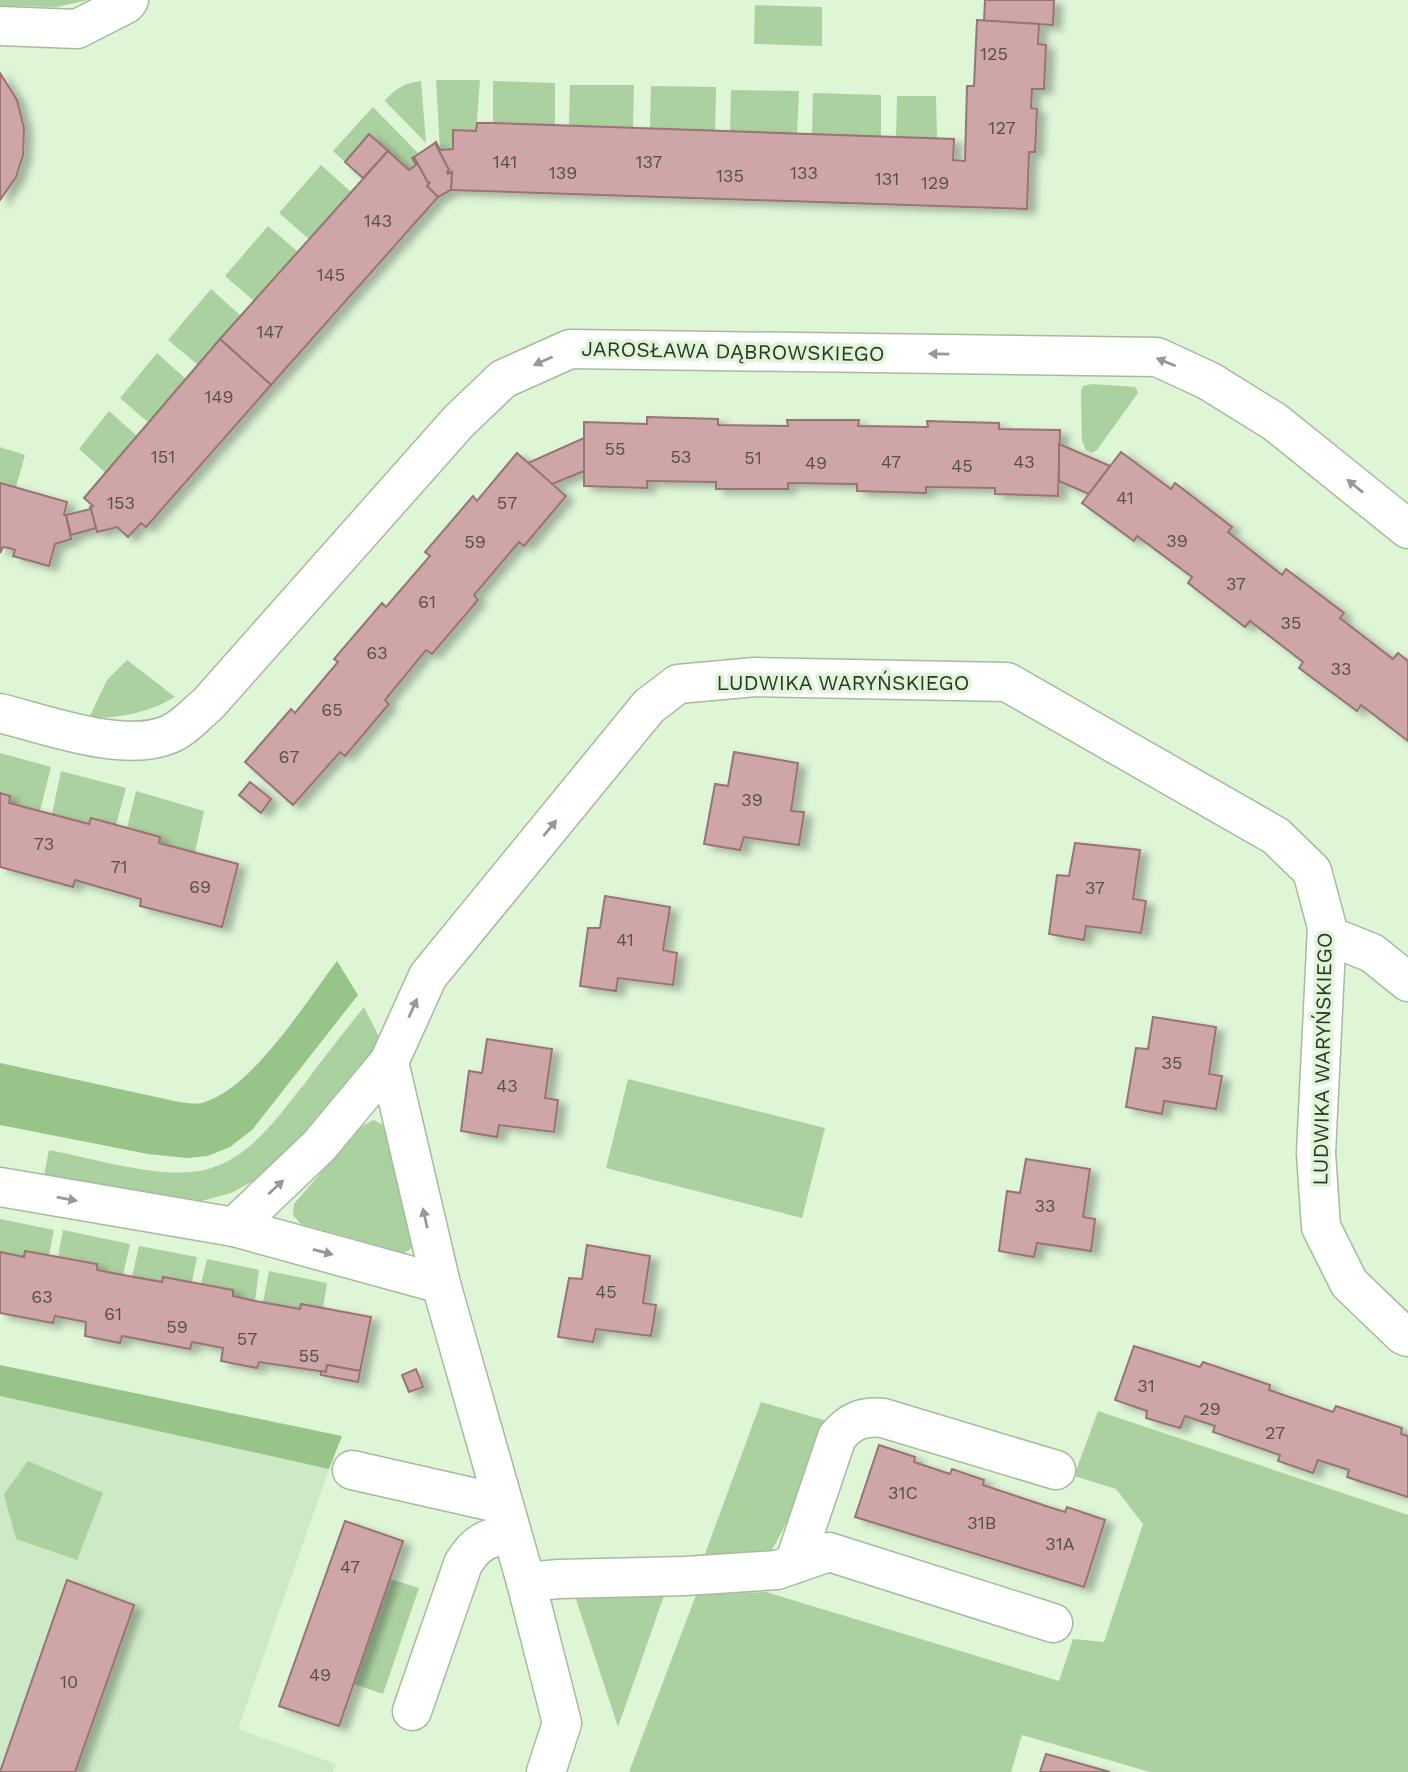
<svg xmlns="http://www.w3.org/2000/svg" width="1408" height="1772" viewBox="0 0 1408 1772" font-family="'Work Sans',sans-serif">
  <defs>
    <filter id="shadow"><feDropShadow dx="8" dy="4.5" stdDeviation="3.5" flood-color="#0004"/></filter>
  </defs>
  <rect width="100%" height="100%" fill="#def5d6"/>
  <polygon fill="#cde9c5" points="0,1396 329,1469 238,1729 336,1764 333,1772 0,1772"/>
  <g fill="#acd1a0">
    <polygon points="0,0 88,0 57,7 0,6"/>
    <polygon points="755,5 822,7 822,46 754,44"/>
    <polygon points="436,80 480,80 476,131 454,131 453,149 440,150"/>
    <path d="M421,81L426,143L385,101C395,88 405,83 421,81Z"/>
    <polygon points="493,81 555,83 555,126 493,123"/>
    <polygon points="570,85 634,85 633,128 569,126"/>
    <polygon points="651,86 716,87 715,131 650,129"/>
    <polygon points="731,90 799,91 797,134 730,132"/>
    <polygon points="813,93 881,95 881,137 812,134"/>
    <polygon points="897,96 936,96 937,138 896,137"/>
    <polygon points="373,107 419,154 412,158 416,165 409,170 369,135 345,162 333,151"/>
    <polygon points="321,165 351,192 309,239 279,213"/>
    <polygon points="268,226 298,252 254,301 225,276"/>
    <polygon points="211,289 241,316 198,365 168,340"/>
    <polygon points="157,353 186,379 149,423 120,398"/>
    <polygon points="1092,384 1135,387 1138,393 1097,450 1091,453 1086,450 1082,441 1081,391 1083,386"/>
    <polygon points="109,411 137,436 106,473 79,449"/>
    <polygon points="0,447 25,455 16,487 0,483"/>
    <path d="M127,660L175,697C147,713 121,718 89,718L107,680Z"/>
    <polygon points="0,753 51,767 40,811 9,803 10,796 0,793"/>
    <polygon points="61,771 126,788 116,825 91,818 89,824 52,814"/>
    <polygon points="136,791 204,811 195,852 159,843 127,828"/>
    <path d="M364,1007L385,1049L272,1171L231,1193L183,1206L43,1181L49,1150C91,1158 149,1176 191,1172C245,1167 274,1121 305,1083C324,1057 344,1032 364,1007Z"/>
    <polygon points="628,1079 825,1128 802,1218 606,1168"/>
    <polygon points="374,1120 383,1125 389,1134 412,1234 412,1248 404,1253 301,1224 293,1215 294,1204 360,1127"/>
    <polygon points="0,1219 54,1230 49,1256 25,1252 24,1257 0,1252"/>
    <polygon points="63,1230 130,1244 123,1275 97,1270 58,1257"/>
    <polygon points="139,1246 197,1257 192,1282 162,1282 132,1277"/>
    <polygon points="207,1259 259,1270 255,1301 233,1296 201,1284"/>
    <polygon points="269,1271 327,1283 323,1308 301,1304 300,1309 263,1302"/>
    <polygon points="761,1402 824,1420 810,1453 795,1507 772,1550 758,1558 702,1562"/>
    <polygon points="1098,1411 1408,1515 1408,1772 1150,1772 1022,1735 1011,1772 629,1772 696,1595 766,1592 1059,1681 1073,1639 1104,1642 1143,1524 1116,1489 1074,1476"/>
    <polygon points="28,1461 103,1493 77,1560 16,1539 4,1494"/>
    <polygon points="390,1579 419,1588 383,1694 354,1684"/>
    <polygon points="666,1590 618,1727 575,1596"/>
  </g>
  <g fill="#97c588">
    <path d="M337,961L358,995L252,1130L230,1147L208,1156L187,1158L148,1154L0,1125V1063L179,1102C187,1103 198,1105 205,1102C254,1086 305,1003 337,961Z"/>
    <polygon points="0,1365 342,1436 329,1469 0,1396"/>
  </g>
  <g fill="#cea6a7" stroke="#997374" stroke-width="2" filter="url(#shadow)">
    <polygon points="985,0 1054,0 1053,25 984,21"/>
    <polygon points="977,20 1039,24 1038,44 1046,45 1044,89 1032,89 1031,108 1037,109 1035,152 1029,152 1027,209 451,190 452,172 448,174 447,172 449,170 435,143 436,142 440,150 453,149 453,130 476,131 477,123 493,123 954,139 953,160 965,161 967,86 974,86"/>
    <polygon points="0,73 17,100 24,128 23,155 16,177 0,200"/>
    <polygon points="369,134 388,151 363,178 345,162"/>
    <polygon points="435,143 449,170 447,172 448,174 452,172 451,190 438,197 427,186 430,182 428,183 414,157"/>
    <polygon points="388,151 409,170 416,165 412,158 414,157 428,183 430,182 427,186 438,197 271,385 220,339"/>
    <polygon points="220,339 271,385 146,527 141,523 128,537 117,527 97,532 90,507 93,506 84,498"/>
    <polygon points="647,417 718,419 718,425 788,426 787,420 859,420 858,426 928,427 927,421 960,422 999,423 999,429 1060,430 1058,496 995,494 995,488 926,487 926,493 857,491 857,484 788,483 788,489 716,489 716,482 647,481 647,488 584,486 584,422 647,424"/>
    <polygon points="584,438 584,471 552,484 528,463"/>
    <polygon points="1059,444 1110,466 1089,494 1059,481"/>
    <polygon points="1121,452 1171,489 1175,483 1232,527 1228,532 1282,575 1286,569 1344,613 1340,618 1393,659 1398,653 1408,661 1408,741 1361,705 1357,711 1299,668 1303,662 1250,621 1245,627 1188,583 1192,577 1137,536 1134,541 1082,503"/>
    <polygon points="517,453 566,496 524,546 519,542 474,595 478,600 432,654 426,650 385,700 389,704 345,756 340,752 293,805 245,762 291,709 295,713 338,662 334,659 382,603 386,607 430,556 425,552 473,496 477,501"/>
    <polygon points="0,483 67,502 64,515 66,515 71,539 55,544 49,566 13,556 15,550 9,548 3,547 0,553"/>
    <polygon points="91,509 96,528 71,535 66,515"/>
    <polygon points="734,752 798,763 791,811 804,812 799,845 744,837 740,850 704,844 715,784 728,786"/>
    <polygon points="250,782 271,799 261,813 239,795"/>
    <polygon points="0,793 10,796 9,803 89,824 91,818 160,837 159,843 238,864 222,927 140,906 141,899 75,880 73,887 0,867"/>
    <polygon points="1075,843 1140,850 1133,899 1146,901 1141,933 1086,926 1084,940 1049,934 1057,875 1069,876"/>
    <polygon points="605,896 670,907 663,950 677,953 673,985 618,978 616,991 580,986 588,928 600,928"/>
    <polygon points="1153,1017 1216,1027 1209,1074 1222,1076 1216,1109 1164,1101 1162,1114 1126,1107 1136,1048 1148,1049"/>
    <polygon points="487,1039 552,1049 545,1098 558,1100 554,1132 499,1125 497,1137 461,1131 469,1071 482,1073"/>
    <polygon points="1026,1159 1090,1169 1083,1217 1095,1219 1091,1251 1037,1243 1034,1257 999,1251 1007,1191 1020,1193"/>
    <polygon points="587,1245 650,1256 643,1303 656,1305 651,1336 596,1329 593,1342 558,1337 569,1278 582,1279"/>
    <polygon points="25,1251 97,1264 97,1270 123,1275 162,1282 163,1277 233,1290 233,1296 255,1301 300,1309 301,1304 371,1317 360,1371 327,1365 326,1372 259,1362 257,1368 221,1361 223,1348 192,1342 190,1349 122,1336 120,1343 85,1336 86,1322 55,1316 53,1323 0,1313 0,1252 24,1257"/>
    <polygon points="1134,1346 1200,1367 1203,1362 1270,1385 1269,1390 1333,1412 1336,1406 1402,1428 1401,1434 1408,1436 1408,1497 1347,1477 1349,1470 1318,1460 1313,1473 1278,1461 1280,1455 1213,1432 1215,1426 1185,1416 1180,1428 1146,1418 1147,1411 1115,1400"/>
    <polygon points="327,1365 360,1371 358,1382 321,1375 321,1371 326,1372"/>
    <polygon points="416,1369 423,1387 409,1392 402,1375"/>
    <polygon points="879,1445 915,1457 914,1462 950,1474 952,1469 984,1480 983,1485 1046,1506 1065,1512 1067,1507 1105,1520 1084,1587 855,1517"/>
    <polygon points="345,1521 403,1541 339,1726 279,1706"/>
    <polygon points="67,1580 134,1605 75,1772 0,1772"/>
    <polygon points="1046,1754 1110,1772 1040,1772"/>
  </g>
  <g fill="none" stroke-linecap="round" stroke-linejoin="round">
    <g stroke="#a5bb9e" stroke-width="41">
      <g id="minor">
        <polyline points="0,26 77,29 126,4 129,0"/>
        <path d="M0,713C47,725 125,754 170,734C184,728 197,713 208,704L459,421L503,379L570,349L1157,357L1209,381L1275,422L1408,529"/>
        <polyline points="1327,935 1372,953 1408,982"/>
        <polyline points="389,1062 441,1284 526,1582 559,1579 685,1576 777,1570 829,1552 1053,1623"/>
        <polyline points="0,1187 234,1227 319,1146 389,1062 428,976 649,706 678,684 755,677 1007,682 1276,836 1312,871 1327,927 1316,1153 1321,1227 1349,1283 1403,1335 1408,1337"/>
        <polyline points="234,1227 441,1284"/>
        <polyline points="352,1470 502,1504"/>
        <path d="M794,1564L837,1437C850,1421 863,1416 883,1418L1056,1470"/>
        <polyline points="526,1582 562,1723 546,1772"/>
        <path d="M412,1711L463,1564C477,1541 486,1539 511,1533"/>
      </g>
    </g>
    <use href="#minor" stroke="#fff" stroke-width="38"/>
  </g>
  <defs><path id="oneway-solid" d="M-6-.8H1V-3.2L6.5 0L1 3.2V.8H-6Z" transform="scale(1.75)"/></defs>
  <g fill="#969a95">
    <use href="#oneway-solid" transform="translate(939 354) rotate(-179)"/>
    <use href="#oneway-solid" transform="translate(543 361) rotate(156)"/>
    <use href="#oneway-solid" transform="translate(1166 362) rotate(-158)"/>
    <use href="#oneway-solid" transform="translate(1355 486) rotate(-141)"/>
    <use href="#oneway-solid" transform="translate(550 828) rotate(-51)"/>
    <use href="#oneway-solid" transform="translate(413 1008) rotate(-66)"/>
    <use href="#oneway-solid" transform="translate(276 1187) rotate(-43)"/>
    <use href="#oneway-solid" transform="translate(67 1199) rotate(10)"/>
    <use href="#oneway-solid" transform="translate(425 1218) rotate(-103)"/>
    <use href="#oneway-solid" transform="translate(323 1252) rotate(15)"/>
  </g>
  <g text-anchor="middle" dominant-baseline="central" stroke-width="7" stroke-linejoin="round" paint-order="stroke">
    <g font-size="18" fill="#56524a">
      <text x="994" y="53">125</text>
      <text x="1002" y="127">127</text>
      <text x="505" y="161">141</text>
      <text x="649" y="161">137</text>
      <text x="563" y="172">139</text>
      <text x="804" y="172">133</text>
      <text x="730" y="175">135</text>
      <text x="887" y="178">131</text>
      <text x="935" y="182">129</text>
      <text x="378" y="220">143</text>
      <text x="331" y="274">145</text>
      <text x="270" y="331">147</text>
      <text x="219" y="396">149</text>
      <text x="615" y="448">55</text>
      <text x="163" y="456">151</text>
      <text x="681" y="456">53</text>
      <text x="753" y="457">51</text>
      <text x="891" y="461">47</text>
      <text x="1024" y="461">43</text>
      <text x="816" y="462">49</text>
      <text x="962" y="465">45</text>
      <text x="1125" y="497">41</text>
      <text x="121" y="502">153</text>
      <text x="507" y="502">57</text>
      <text x="1177" y="540">39</text>
      <text x="475" y="541">59</text>
      <text x="1236" y="583">37</text>
      <text x="427" y="601">61</text>
      <text x="1291" y="622">35</text>
      <text x="377" y="652">63</text>
      <text x="1341" y="668">33</text>
      <text x="332" y="709">65</text>
      <text x="289" y="756">67</text>
      <text x="752" y="799">39</text>
      <text x="44" y="843">73</text>
      <text x="119" y="866">71</text>
      <text x="200" y="886">69</text>
      <text x="1095" y="887">37</text>
      <text x="625" y="939">41</text>
      <text x="1172" y="1062">35</text>
      <text x="507" y="1085">43</text>
      <text x="1045" y="1205">33</text>
      <text x="606" y="1291">45</text>
      <text x="42" y="1296">63</text>
      <text x="113" y="1313">61</text>
      <text x="177" y="1326">59</text>
      <text x="247" y="1338">57</text>
      <text x="309" y="1355">55</text>
      <text x="1146" y="1385">31</text>
      <text x="1210" y="1408">29</text>
      <text x="1275" y="1432">27</text>
      <text x="903" y="1492">31C</text>
      <text x="982" y="1522">31B</text>
      <text x="1060" y="1543">31A</text>
      <text x="350" y="1566">47</text>
      <text x="320" y="1674">49</text>
      <text x="69" y="1681">10</text>
    </g>
    <g font-size="21" fill="#2e362b" stroke="#def5d6">
      <text transform="translate(733 351) rotate(1)">JAROSŁAWA DĄBROWSKIEGO</text>
      <text x="843" y="682">LUDWIKA WARYŃSKIEGO</text>
      <text transform="translate(1322 1059) rotate(-89)">LUDWIKA WARYŃSKIEGO</text>
    </g>
  </g>
</svg>
